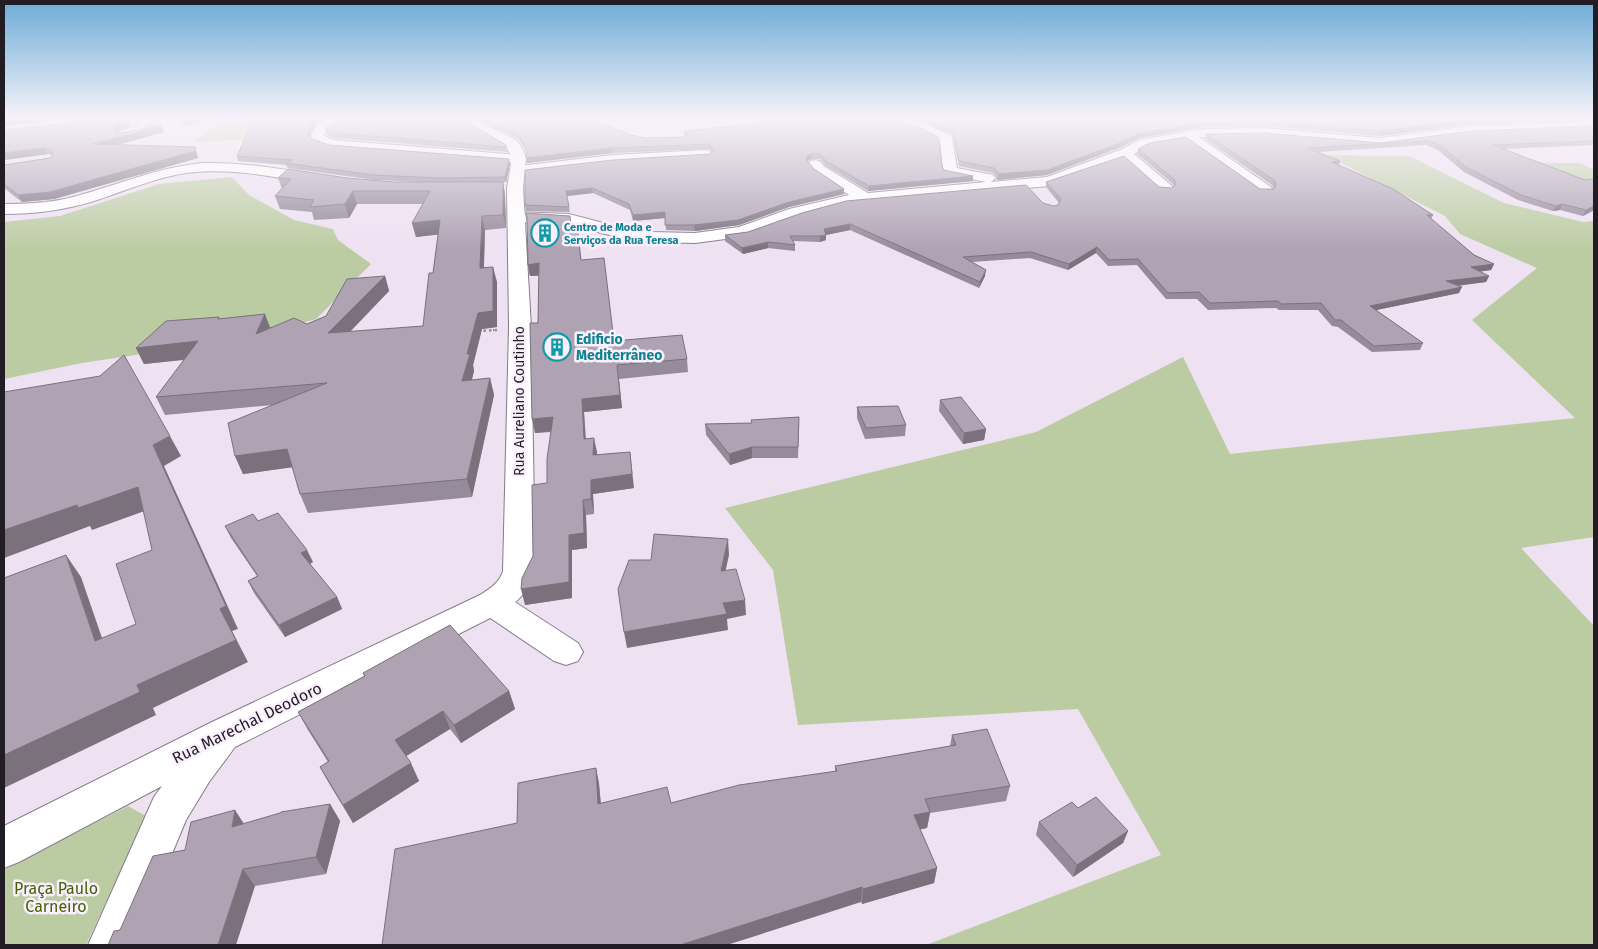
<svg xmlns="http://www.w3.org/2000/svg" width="1598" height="949" viewBox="0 0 1598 949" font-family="'Fira Sans',sans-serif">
  <rect width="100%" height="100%" fill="#eee1f2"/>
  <g fill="#bbcca2">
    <polygon points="225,119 280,119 257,139 193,142"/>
    <polygon points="1325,155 1409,156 1504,203 1583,222 1594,221 1594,537 1521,548 1594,626 1594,945 926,945 1161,855 1078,709 798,725 773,570 725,508 1036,432 1183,357 1230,454 1575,418 1472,320 1537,268 1460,234 1445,216"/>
    <polygon points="1537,163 1580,163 1594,170 1594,192"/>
    <polygon points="232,177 249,195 294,220 333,229 338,240 371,264 316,319 248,338 82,363 4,379 4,222 60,216 159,184"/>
    <polygon points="128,806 146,816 86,945 4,945 4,870"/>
  </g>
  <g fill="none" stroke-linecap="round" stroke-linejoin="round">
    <g stroke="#867a8a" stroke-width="2">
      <g id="minor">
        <polygon points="140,119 152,119 147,132 125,138 120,137 118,134 120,131 137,126"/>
        <path d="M325,119H349L347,122C336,124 329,124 324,136L334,140L518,155L523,156L525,159L523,162L518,163L331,148L312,141L310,138L316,126Z"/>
        <path d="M888,119C911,117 932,125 952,137L957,168L993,175L996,178L991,182L1047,177L1120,150L1139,140L1202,129L1263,128L1379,138L1470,126L1594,121V129L1470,134L1379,146L1263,136L1202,137H1199L1271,187L1273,190L1271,193H1259L1185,140L1148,146L1134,154L1171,185L1173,188L1171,191H1159L1123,159L1049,186L845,205L801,217L748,236L695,243L650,242L605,234L568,224L516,222L510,221L508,217L510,213L516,212L569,214L607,224L650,232L695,233L739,227L789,209L849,195L815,173L808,164L810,161C818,159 820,161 825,167L868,193L986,182L945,174L943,171L940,142L924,132L890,122Z"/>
        <polygon points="705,150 710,151 712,154 710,157 613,163 519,174 514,173 512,170 514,167 519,166 613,155"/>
        <polygon points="492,591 504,595 578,643 583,652 578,661 566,665 554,661 480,611 476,603 480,595"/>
      </g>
    </g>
    <g stroke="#867a8a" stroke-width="2">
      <g id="major">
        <path d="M458,119H473L516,140L522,148L526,158L523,188L531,327L535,571C530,589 519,601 504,611L235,747L209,782L186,820L134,945H88L154,797L162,786L19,862L4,868V826L212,722L480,595C491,588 499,583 503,571L509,327L507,188L512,158L506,146Z"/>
        <path d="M203,163C242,162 280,169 319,175L324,177L327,180L324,183L319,185C275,177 230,167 186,173C154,178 125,191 94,201C65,210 35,214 4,214V204C27,204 50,203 73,197C116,186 157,167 203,163Z"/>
      </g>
    </g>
    <polyline stroke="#968c99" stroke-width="2" stroke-dasharray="1 2" stroke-linecap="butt" points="490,330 497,330"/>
    <polyline stroke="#968c99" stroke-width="2.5" stroke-dasharray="2.5 3" stroke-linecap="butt" points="478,331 497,330"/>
    <use href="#minor" fill="#fff" fill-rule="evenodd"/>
    <use href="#major" fill="#fff" fill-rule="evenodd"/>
  </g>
  <g fill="#968b9a">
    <polygon points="476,119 593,119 595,121 631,135 646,138 686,137 684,135 684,131 797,119 889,119 942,166 944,170 973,181 868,191 826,166 820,159 812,159 808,160 808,161 814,169 844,189 844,194 789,207 739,225 695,231 666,230 665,218 633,221 630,210 593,193 567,196 570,212 526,211 525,205 710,154 712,152 710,149 613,153 527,163 527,155 524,147 518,139"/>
    <polygon points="911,119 1594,119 1594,120 1470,124 1379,136 1263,126 1202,127 1139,138 1119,148 1047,175 997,180 997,177 993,173 959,166 953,135 922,121"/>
    <polygon points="128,120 131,126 118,130 117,133 123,133 161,126 164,132 117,145 197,154 198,158 54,199 22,202 4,188 4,165 50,158 52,155 48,154 4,160"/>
    <polygon points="315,125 309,137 329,145 510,164 506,182 503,182 505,195 506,228 485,230 484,268 497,282 497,327 482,329 473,365 474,371 472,380 490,378 494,395 472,497 308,513 300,494 292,467 243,474 235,456 273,405 165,415 156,397 184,360 144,364 136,348 220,319 270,328 307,324 326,316 385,276 389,291 350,332 423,326 433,273 438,234 416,237 412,223 423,204 357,204 349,218 314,220 312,212 280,209 275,196 282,189 278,178 347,178 392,182 420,182 375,180 288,168 286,165 238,161 237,156"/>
    <polygon points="1594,126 1594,145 1504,149 1585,180 1594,179 1594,210 1583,216 1560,210 1553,211 1518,200 1464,172 1438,150 1426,145 1318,152 1340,161 1339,165 1433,215 1431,219 1474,255 1494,264 1491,270 1479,272 1489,276 1486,282 1458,286 1459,293 1376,310 1423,343 1420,350 1372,352 1338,327 1332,326 1318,310 1279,310 1276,308 1208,310 1197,299 1166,299 1137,265 1108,266 1096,253 1068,270 1030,258 972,262 985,276 979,288 850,230 826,235 826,240 820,242 793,241 795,245 795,251 768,248 743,254 725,241 725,235 1043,203 1053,206 1058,205 1059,203 1046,187 1046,182 1172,188 1174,186 1173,184 1137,154 1138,149 1260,189 1274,189 1272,185 1205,139 1206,134 1381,143"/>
    <polygon points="325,130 506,145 508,152 334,138 327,135"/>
    <polygon points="525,213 572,227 577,226 581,260 615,341 687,359 688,372 619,379 622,408 584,412 586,438 597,452 596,455 634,488 593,494 594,514 586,515 587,548 572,550 572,598 525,605 533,556 547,483 551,432 535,433 539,276 530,276 528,265 527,224"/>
    <polygon points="940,400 986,429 984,440 963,444 939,411"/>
    <polygon points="857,407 906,425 905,436 865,439 857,418"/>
    <polygon points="799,417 798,458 752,458 730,465 706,435 705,424 751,423"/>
    <polygon points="258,521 313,562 310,564 337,597 342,609 285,637 254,593 248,581 257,576 231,538 225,526"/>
    <polygon points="363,673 509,691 515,709 461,743 450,729 406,756 419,781 353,823 330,785 320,767 328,762 308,730 298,712 364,676"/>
    <polygon points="952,735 1010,786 1006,801 930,813 927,828 920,829 937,868 934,883 862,904 861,902 517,823 596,768 599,784 601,804 671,803 835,771 835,766 950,746"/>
    <polygon points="330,804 340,821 326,874 255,886 120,930 185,850 244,824"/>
    <polygon points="1039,822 1128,831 1123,843 1073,877 1036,835"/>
  </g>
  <g fill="#7a717d">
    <polygon points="4,119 68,119 4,126"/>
    <polygon points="124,119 129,119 128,120 131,126 118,130 116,135 114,129 116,124"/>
    <polygon points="193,119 211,119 184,126 182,122"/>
    <polygon points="315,119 323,119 315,125 308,139 307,134 313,120"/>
    <polygon points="1472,120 1470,124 1379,136 1381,131"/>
    <polygon points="1203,123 1202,127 1139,138 1119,148 1047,175 997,180 998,174 1140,133"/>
    <polygon points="161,126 164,132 96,151 93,144"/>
    <polygon points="195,147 197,154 198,158 54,199 22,202 18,195"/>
    <polygon points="44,148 48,154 4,160 4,153"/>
    <polygon points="612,148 613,153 527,163 526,158"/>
    <polygon points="812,154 812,159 808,160 806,164 806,159 808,155"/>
    <polygon points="509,159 510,164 506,182 505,177"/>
    <polygon points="1340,161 1338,166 1332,162"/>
    <polygon points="973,176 973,181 868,191 869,186"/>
    <polygon points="503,182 505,195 506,228 503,215"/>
    <polygon points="592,188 593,193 567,196 570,212 566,191"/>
    <polygon points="844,189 844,194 789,207 739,225 695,231 694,225 789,202"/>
    <polygon points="353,191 357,204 349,218 345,204"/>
    <polygon points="1562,204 1560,210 1553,211 1556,206"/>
    <polygon points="1594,206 1594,210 1583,216 1586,210"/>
    <polygon points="665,212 665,218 633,221 633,215"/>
    <polygon points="482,216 485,230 483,283 480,268"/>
    <polygon points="440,220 444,234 416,237 412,223"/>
    <polygon points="850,224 850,230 826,235 826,240 820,242 820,236 824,229"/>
    <polygon points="768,242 768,248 743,254 742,248"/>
    <polygon points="1097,247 1096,253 1068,270 1069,264"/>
    <polygon points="539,263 541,275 530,276 528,265"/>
    <polygon points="1494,264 1491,270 1468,273 1471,267"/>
    <polygon points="493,267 497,282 497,327 482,329 473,365 474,371 467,398 462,381 467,354 478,313"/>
    <polygon points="986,270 985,276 979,288 980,282"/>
    <polygon points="385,276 389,291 333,349 328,333"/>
    <polygon points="1489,276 1486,282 1443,287 1446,281"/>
    <polygon points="1462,287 1459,293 1367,312 1370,306"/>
    <polygon points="265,314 271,330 256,334"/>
    <polygon points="198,341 206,357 144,364 136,348"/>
    <polygon points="617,365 622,408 584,412 586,453 584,439 582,399"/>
    <polygon points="490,378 494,395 472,497 467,479"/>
    <polygon points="553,417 556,431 535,433 532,419"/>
    <polygon points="986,429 984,440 963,444 964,433"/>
    <polygon points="170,436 181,456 164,466 238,629 232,631 248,662 153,708 156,715 4,788 4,755 137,685 220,609 153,445"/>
    <polygon points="594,438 597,452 596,469 593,455"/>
    <polygon points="752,447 752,458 730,465 729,454"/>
    <polygon points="287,449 294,467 243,474 235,456"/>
    <polygon points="630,452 634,488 593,494 594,514 591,499 591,480"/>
    <polygon points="138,487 150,509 92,530 90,526 4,558 4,530 77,505"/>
    <polygon points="583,500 586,515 587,548 572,550 572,598 525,605 521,589 569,535"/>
    <polygon points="728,539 729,555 722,587 721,571"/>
    <polygon points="307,550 313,562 307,565 301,553"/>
    <polygon points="66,555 81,577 111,664 95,641"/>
    <polygon points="337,597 342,609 285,637 279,625"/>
    <polygon points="745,600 746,615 727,619 728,630 627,648 624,632 723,603"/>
    <polygon points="509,691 515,709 461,743 454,725"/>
    <polygon points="443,711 450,729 403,758 395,740"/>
    <polygon points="411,763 419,781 353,823 343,805"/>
    <polygon points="596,768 599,784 602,820 598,804"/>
    <polygon points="330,804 340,821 326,874 316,857"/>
    <polygon points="235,810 246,827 232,827"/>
    <polygon points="930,812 927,828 912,831 914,815"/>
    <polygon points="1128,831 1123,843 1073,877 1077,865"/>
    <polygon points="937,868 934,883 862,904 863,889"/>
    <polygon points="243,869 255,886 236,945 218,945"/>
    <polygon points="862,887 861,902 727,945 680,945"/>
  </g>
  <g fill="#aea2b3" stroke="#7a717d">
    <polygon points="114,119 124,119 128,120 116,124 114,129 117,132 123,133 145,128 147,123 161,126 93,144 195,147 195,151 50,192 18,195 4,184 4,165 50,158 53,154 51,149 44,148 4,153 4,130"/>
    <polygon points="183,119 193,119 182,122"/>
    <polygon points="254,119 315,119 313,120 307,134 310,138 329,145 509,159 505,177 440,178 373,175 286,163 293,160 237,156"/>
    <polygon points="347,119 462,119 506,145 507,147 333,133 325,130 333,122"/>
    <polygon points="484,119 593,119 595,121 631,135 646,138 690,137 684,131 800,119 889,119 924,129 939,138 942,166 944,170 973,176 869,186 826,161 820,154 812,154 808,155 806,159 814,169 844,189 789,202 738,220 694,225 665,225 665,212 633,215 629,204 592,188 566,191 569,207 525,205 525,170 613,160 710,154 713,150 710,144 612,148 526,158 527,152 523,142 517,134"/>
    <polygon points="927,119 1499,119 1472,120 1381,131 1264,122 1203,123 1140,133 1120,143 1047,170 998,174 998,172 994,168 959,161 953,131"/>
    <polygon points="1594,126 1594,141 1493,145 1585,180 1594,179 1594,206 1586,210 1562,204 1556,206 1521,195 1466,167 1440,145 1428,141 1307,148 1340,161 1332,162 1393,189 1433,215 1427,215 1474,255 1494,264 1471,267 1489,276 1446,281 1462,287 1370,306 1423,343 1374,346 1341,320 1335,320 1321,303 1281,304 1278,301 1210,303 1199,292 1168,293 1138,259 1109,260 1097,247 1069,264 1031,252 963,257 986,270 980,282 850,224 824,229 826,235 820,236 790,236 795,245 768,242 742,248 725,235 748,232 802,213 846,201 1026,185 1043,203 1053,206 1058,205 1061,199 1046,182 1124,156 1159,187 1172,188 1176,184 1174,179 1138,149 1150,143 1186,137 1260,189 1274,189 1276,184 1274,180 1206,134 1264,133 1381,143 1472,131"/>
    <polygon points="288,169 347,178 392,182 503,182 503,215 482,216 480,268 493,267 493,311 478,313 467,354 470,354 462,381 490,378 467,479 300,494 287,449 235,456 228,423 327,383 156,397 198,341 136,348 166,321 219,317 218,319 265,314 256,334 294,318 307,324 326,316 347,279 385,276 328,333 423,326 429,273 433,273 440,220 412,223 430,191 353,191 345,204 310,207 314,200 275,196 291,179 278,178"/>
    <polygon points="525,213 570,216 571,227 577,226 581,260 604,258 614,341 682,335 687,359 617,365 620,395 582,399 584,439 594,438 593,455 630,452 632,474 591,480 591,499 583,500 584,533 569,535 569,582 521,589 522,578 533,556 532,485 547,483 547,459 553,417 532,419 530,323 538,323 539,263 528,265 527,216"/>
    <polygon points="124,355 170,436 153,445 226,606 220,609 236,640 137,685 140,692 4,755 4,578 66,555 95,641 136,624 116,564 152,550 138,487 78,508 77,505 4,530 4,392 100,376"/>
    <polygon points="961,397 986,429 964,433 940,400"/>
    <polygon points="898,406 906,425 866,428 857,407"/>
    <polygon points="799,417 798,447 752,447 729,454 705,424 752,423 751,420"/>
    <polygon points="278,513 307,550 301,553 337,597 279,625 248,581 258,576 225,526 253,514 258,521"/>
    <polygon points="654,534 728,539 721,571 736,569 745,600 723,603 727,614 624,632 618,589 629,560 651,560"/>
    <polygon points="450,625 509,691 454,725 443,711 395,740 411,763 343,805 320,767 329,761 298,712 365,676 363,673"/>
    <polygon points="987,729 1010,786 925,799 930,812 914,815 937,868 863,889 862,887 680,945 382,945 395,849 517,823 518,783 596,768 598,804 667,787 671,803 739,785 837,771 835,766 956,745 952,735"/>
    <polygon points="1096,797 1128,831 1077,865 1039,822 1072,802 1078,808"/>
    <polygon points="330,804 316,857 243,869 218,945 108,945 114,931 120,930 153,856 185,850 191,822 235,810 232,827 280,813 281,812"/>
  </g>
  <linearGradient id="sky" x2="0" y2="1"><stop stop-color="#6bacd6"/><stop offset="0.47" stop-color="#f7f2f9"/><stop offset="1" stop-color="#f7f2f9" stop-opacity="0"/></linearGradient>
  <rect width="1598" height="251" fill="url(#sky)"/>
  <defs>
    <g id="building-ring" transform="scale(1.4375)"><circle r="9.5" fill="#faeffd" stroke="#0f9aa8" stroke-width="1.5"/><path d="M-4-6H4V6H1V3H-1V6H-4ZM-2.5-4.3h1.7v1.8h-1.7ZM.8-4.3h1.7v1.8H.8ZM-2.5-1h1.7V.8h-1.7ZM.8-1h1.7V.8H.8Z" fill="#0f9aa8"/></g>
  </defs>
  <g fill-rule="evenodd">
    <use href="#building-ring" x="545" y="233"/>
    <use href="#building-ring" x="557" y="347"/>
  </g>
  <g text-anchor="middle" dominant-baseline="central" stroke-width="5" stroke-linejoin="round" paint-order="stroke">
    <g font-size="11" font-weight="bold" fill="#0d838f" stroke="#faeffd" text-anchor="start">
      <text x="564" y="227">Centro de Moda e<tspan x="564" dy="13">Serviços da Rua Teresa</tspan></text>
    </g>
    <g font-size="14" font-weight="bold" fill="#0d838f" stroke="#faeffd" text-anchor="start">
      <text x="576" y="339">Edificio<tspan x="576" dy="16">Mediterrâneo</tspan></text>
    </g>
    <g font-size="14" fill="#221d24" stroke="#faeffd">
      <text transform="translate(519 401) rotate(-90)">Rua Aureliano Coutinho</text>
    </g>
    <g font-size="16" fill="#221d24" stroke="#faeffd">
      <text transform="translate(247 723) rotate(-26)">Rua Marechal Deodoro</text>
    </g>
    <g font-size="16" fill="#466100" stroke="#faeffd">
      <text x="56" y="888">Praça Paulo<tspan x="56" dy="18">Carneiro</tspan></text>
    </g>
  </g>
  <rect width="1598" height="949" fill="none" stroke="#221d24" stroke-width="10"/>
</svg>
